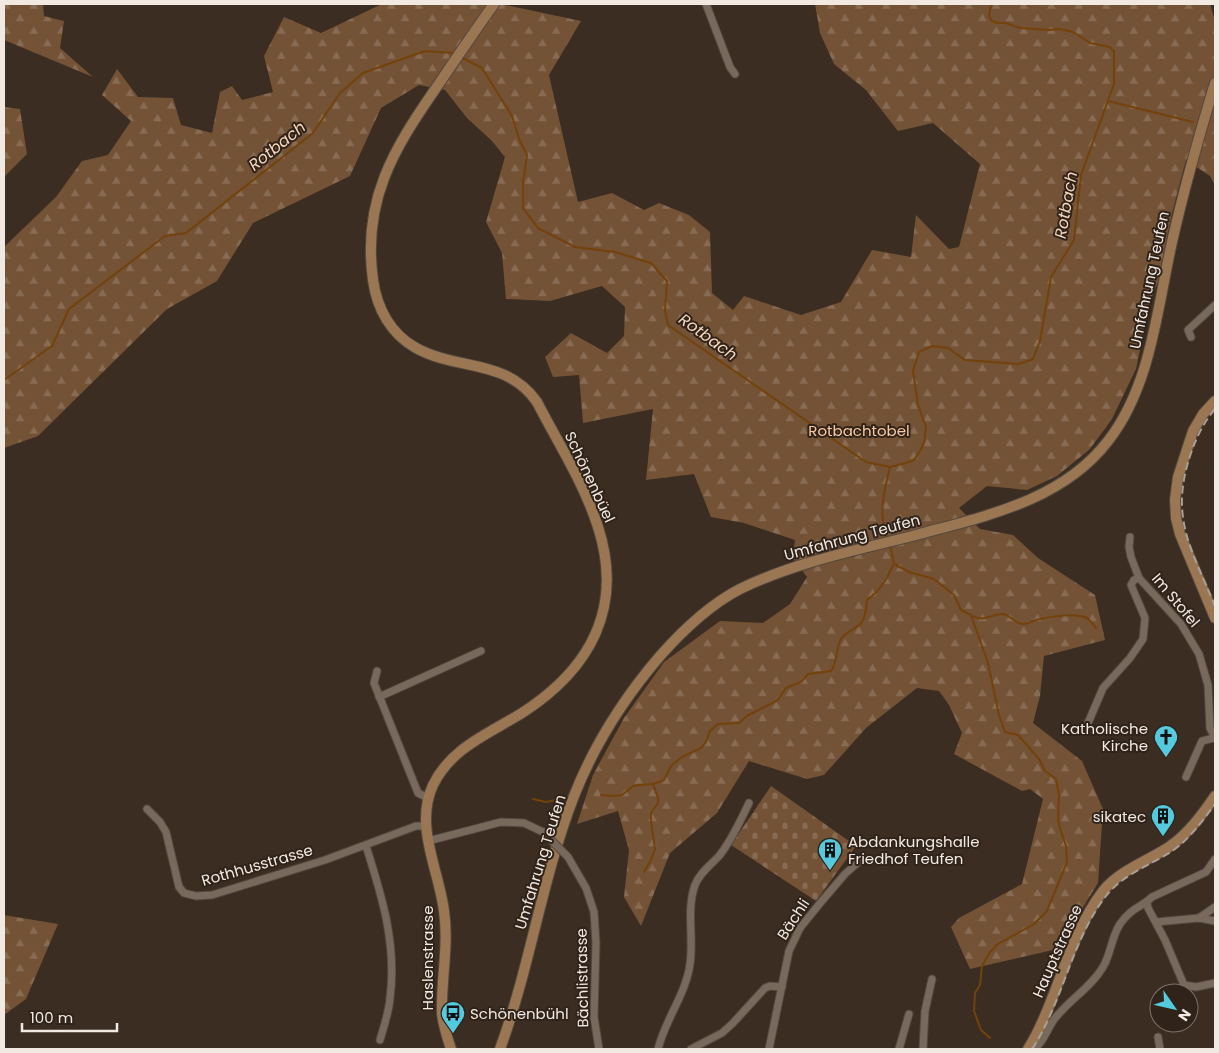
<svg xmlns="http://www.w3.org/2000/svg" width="1219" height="1053" viewBox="0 0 1219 1053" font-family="Poppins,sans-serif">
  <defs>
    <pattern id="forest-firs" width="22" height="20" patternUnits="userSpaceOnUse" patternTransform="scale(1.25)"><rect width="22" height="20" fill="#735236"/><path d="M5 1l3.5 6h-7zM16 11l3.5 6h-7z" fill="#876b53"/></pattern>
    <pattern id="cemetery-stones" width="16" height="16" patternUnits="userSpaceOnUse" patternTransform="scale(1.25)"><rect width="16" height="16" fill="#735236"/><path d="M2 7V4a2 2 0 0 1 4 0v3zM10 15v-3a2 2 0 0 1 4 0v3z" fill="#876b53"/></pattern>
  </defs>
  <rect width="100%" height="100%" fill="#3b2d22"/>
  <g fill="url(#forest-firs)">
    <polygon points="4,4 43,4 44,16 64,21 60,48 93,77 4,40"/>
    <polygon points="382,4 501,4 581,21 549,75 578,202 612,193 644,210 659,203 689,215 710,232 712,293 733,310 744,296 801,315 841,302 872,250 911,257 916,215 949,249 959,247 980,164 933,123 898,131 866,90 834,64 820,33 815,4 1210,4 1215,21 1215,185 1210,176 1186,160 1172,213 1158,282 1150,301 1136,369 1112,419 1090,449 1057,476 1027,490 987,486 959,508 980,529 1013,535 1038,558 1095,595 1105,640 1044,656 1040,696 1033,723 1082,761 1103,809 1098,883 1057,949 970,969 951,927 959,918 1022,884 1043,799 1030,789 1022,791 954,754 962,733 949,705 939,691 917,688 866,728 824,775 807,779 749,761 717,813 670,853 641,926 624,897 629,850 618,811 577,824 593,775 624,718 664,662 720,621 763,623 790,604 807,577 793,558 795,540 744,523 711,517 694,474 646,480 653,409 583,423 579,375 553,377 545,357 571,333 607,353 624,336 625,307 602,286 550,301 506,299 502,253 486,222 505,157 492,141 467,118 445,90 419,85 381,108 350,176 253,223 217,281 167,309 38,436 4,448 4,247 56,197 82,161 108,155 131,121 102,95 117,69 138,97 173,98 181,125 212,133 220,92 232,86 242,100 273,92 264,56 284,17 321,33"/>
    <polygon points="4,107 20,109 27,154 4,177"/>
    <polygon points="4,915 58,924 26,999 4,1015"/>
  </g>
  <polygon fill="url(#cemetery-stones)" points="771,786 856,846 816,901 731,845"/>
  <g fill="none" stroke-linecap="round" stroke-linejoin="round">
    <g stroke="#74420a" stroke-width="2">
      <polyline points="461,57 482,68 512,116 519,139 527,155 523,182 523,208 538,228 575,247 615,252 651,263 667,281 665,311 668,325 866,462 890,467 906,463 914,460 920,451 924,443 926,427 918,405 913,371 919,352 932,346 948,348 965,360 1019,364 1033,359 1040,341 1051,277 1074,240 1081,175 1114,84 1114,51 1109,47 1090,43 1073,32 1060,29 1049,30 1020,28 1006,23 998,23 992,21 989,16 991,4"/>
      <polyline points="1108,101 1193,122"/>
      <polyline points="4,380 52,346 69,309 165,236 186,233 313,133 340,93 363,73 425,51 454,53"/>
      <path d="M887,537C878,513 884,491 890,467"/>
      <polyline points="890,544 894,564 909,572 934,579 954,595 961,610 971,615 988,663 999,715 1005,732 1018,735 1039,759 1045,771 1056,779 1059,795 1058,816 1059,825 1066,846 1067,862 1047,911 1034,924 998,944 990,952 982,966 980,985 975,993 974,1011 981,1030 990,1038"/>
      <path d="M972,616C985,622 989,615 1002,614C1010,614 1014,623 1022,624C1029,625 1034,620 1040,619C1054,616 1071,613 1085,617C1090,619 1093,624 1096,628"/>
      <polyline points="601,795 614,796 622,795 633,786 639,785 653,784"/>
      <polyline points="533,799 546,802 561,799"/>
      <path d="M644,872L651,860L655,849L651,822V813L658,803V798L653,784L664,780L671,766L682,757L701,748L706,742L710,731L718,724L739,723L747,716L778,700L786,688L801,682L808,674L831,671C837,663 836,651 840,641C845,630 858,630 863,620C866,615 866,606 867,600C880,591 887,580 893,565"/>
    </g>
    <g stroke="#53483f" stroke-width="9">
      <g id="street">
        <polyline points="706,4 730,67 735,74"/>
        <polyline points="1191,337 1188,330 1215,305"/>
        <polyline points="1130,537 1129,547 1131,557 1139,578 1181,624 1199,654 1208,685 1210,728 1215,738"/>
        <polyline points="377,671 374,683 418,793 428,798"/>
        <polyline points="379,697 481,651"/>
        <polyline points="1088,723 1103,688 1130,658 1143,639 1145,618 1131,585 1134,580 1139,578"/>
        <polyline points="1186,777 1202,741 1214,738"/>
        <polyline points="147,809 160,822 166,832 179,887 184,893 196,896 212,895 325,860 416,826 426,826"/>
        <polyline points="428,841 501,822 524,823 543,832"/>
        <path d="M366,846C382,896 397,945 390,998C389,1012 384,1026 380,1040"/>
        <polyline points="568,857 586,888 594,912 596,943 594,1017 599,1049"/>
        <polyline points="1147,903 1148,908 1165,940 1184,985 1196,987 1215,983"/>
        <polyline points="1199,918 1215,907"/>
        <polyline points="1156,922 1199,918 1215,921"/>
        <polyline points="1158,1037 1160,1049"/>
        <path d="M1031,1044L1036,1047C1044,1041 1047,1030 1053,1021C1067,1001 1091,988 1103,967C1111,954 1111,938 1120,924C1125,917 1132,910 1140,906C1145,902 1147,902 1152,897L1206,872L1215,859"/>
        <path d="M658,1049C665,1020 686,994 690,964C694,938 686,910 695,885C700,872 711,865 719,856C732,840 740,821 749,803"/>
        <polyline points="691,1049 722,1033 733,1023 765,988 770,986 782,987"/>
        <polyline points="769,1049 789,951 800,928 821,902 845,874 863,858"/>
        <polyline points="899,1049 909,1014"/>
        <polyline points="923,1049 925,1011 932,979"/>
      </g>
    </g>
    <g stroke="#53483f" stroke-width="12">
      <g id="secondary">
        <polyline points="1215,401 1203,414 1193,431 1178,477 1175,500 1176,518 1180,534 1215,618"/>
        <path d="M451,1049C447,1037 443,1025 442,1013C441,979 449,945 444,911C439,870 414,826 433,785C451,748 488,734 522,713C590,669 624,608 598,527C584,483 558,443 537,402C506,358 458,371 416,348C391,334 377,309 373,280C362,201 393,150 436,88C455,60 474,32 494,4"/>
        <path d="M500,1049C530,967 542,878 574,796C594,745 624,698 660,656C683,630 709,605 740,589C795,562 858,550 916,535C985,516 1062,501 1108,441C1151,386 1157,309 1172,242C1184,189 1199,136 1215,83"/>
        <path d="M1028,1049C1040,1031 1047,1011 1055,991C1067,959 1082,918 1103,891C1120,870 1148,861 1169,847C1188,834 1202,815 1215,796"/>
      </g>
    </g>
    <use href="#street" stroke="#78695d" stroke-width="7"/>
    <use href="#secondary" stroke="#9b7653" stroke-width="10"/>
    <g stroke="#aa9f96" stroke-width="2" stroke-dasharray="8 4" stroke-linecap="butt">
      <path d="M1215,409C1204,422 1197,436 1191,453C1169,517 1191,548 1215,606"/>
      <path d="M1032,1049C1063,1002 1071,941 1106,896C1124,873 1152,865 1175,849C1191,837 1203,820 1215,804"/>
    </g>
    <g stroke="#53483f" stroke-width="9" stroke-linecap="butt">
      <polyline id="street-bridge" points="543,832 568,857"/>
    </g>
    <use href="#street-bridge" stroke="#78695d" stroke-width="7"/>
  </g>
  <defs>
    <g id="church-pin" transform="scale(1.25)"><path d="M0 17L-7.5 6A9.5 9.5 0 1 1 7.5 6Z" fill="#54cade" stroke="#302319"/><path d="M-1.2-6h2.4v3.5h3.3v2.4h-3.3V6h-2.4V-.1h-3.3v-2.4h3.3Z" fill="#111"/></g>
    <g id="building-pin" transform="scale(1.25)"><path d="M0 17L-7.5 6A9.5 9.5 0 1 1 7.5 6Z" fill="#54cade" stroke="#302319"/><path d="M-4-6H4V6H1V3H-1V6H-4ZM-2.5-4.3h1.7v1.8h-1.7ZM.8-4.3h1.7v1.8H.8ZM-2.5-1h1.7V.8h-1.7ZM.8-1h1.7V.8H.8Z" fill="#111"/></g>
    <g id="bus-pin" transform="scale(1.25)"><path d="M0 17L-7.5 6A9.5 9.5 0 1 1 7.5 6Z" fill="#54cade" stroke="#302319"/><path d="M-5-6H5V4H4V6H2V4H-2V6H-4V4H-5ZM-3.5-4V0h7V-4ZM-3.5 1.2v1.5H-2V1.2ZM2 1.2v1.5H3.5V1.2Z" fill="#111"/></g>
  </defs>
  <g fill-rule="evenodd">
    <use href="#church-pin" x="1166" y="737"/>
    <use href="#building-pin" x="1163" y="816"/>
    <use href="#building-pin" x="830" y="850"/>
    <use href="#bus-pin" x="453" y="1013"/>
  </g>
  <g text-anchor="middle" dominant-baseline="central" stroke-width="4" stroke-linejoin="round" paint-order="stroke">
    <g font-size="15" fill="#f2e9e2" stroke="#302319">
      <text transform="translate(1149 280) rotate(-78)">Umfahrung Teufen</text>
      <text transform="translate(590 477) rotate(65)">Schönenbüel</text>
      <text transform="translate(852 537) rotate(-15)">Umfahrung Teufen</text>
      <text transform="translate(1176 600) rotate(50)">Im Stofel</text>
      <text transform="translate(540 862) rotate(-73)">Umfahrung Teufen</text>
      <text transform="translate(257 865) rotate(-16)">Rothhusstrasse</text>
      <text transform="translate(793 919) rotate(-57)">Bächli</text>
      <text transform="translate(1057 951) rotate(-66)">Hauptstrasse</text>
      <text transform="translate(427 958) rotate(-90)">Haslenstrasse</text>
      <text transform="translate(582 978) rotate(-91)">Bächlistrasse</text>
    </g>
    <g font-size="15" fill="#f8c9a2" stroke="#302319">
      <text x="859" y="430">Rotbachtobel</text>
    </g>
    <g font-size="15" fill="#f2e9e2" stroke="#302319" text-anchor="end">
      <text x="1148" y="728">Katholische<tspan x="1148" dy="17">Kirche</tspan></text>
      <text x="1146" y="816">sikatec</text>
      <text x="848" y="841" text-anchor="start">Abdankungshalle<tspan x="848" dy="17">Friedhof Teufen</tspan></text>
      <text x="470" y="1013" text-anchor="start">Schönenbühl</text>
    </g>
    <g font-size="16" font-style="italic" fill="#f6d6bc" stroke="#302319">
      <text transform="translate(277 146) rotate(-39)">Rotbach</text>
      <text transform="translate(1066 205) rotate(-80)">Rotbach</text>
      <text transform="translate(708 337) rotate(36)">Rotbach</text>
    </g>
  </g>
  <rect width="1219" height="1053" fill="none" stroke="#f2e9e2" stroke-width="10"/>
  <g transform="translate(1174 1008) rotate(124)"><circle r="24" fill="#302319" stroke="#7e7269"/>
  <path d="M0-4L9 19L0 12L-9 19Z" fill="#54cade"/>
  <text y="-8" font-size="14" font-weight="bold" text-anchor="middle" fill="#f2e9e2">N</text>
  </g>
  <path d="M22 1023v8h95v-8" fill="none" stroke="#f2e9e2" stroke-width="2.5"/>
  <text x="30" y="1023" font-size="15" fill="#f2e9e2" stroke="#302319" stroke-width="4" paint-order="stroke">100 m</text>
</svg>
